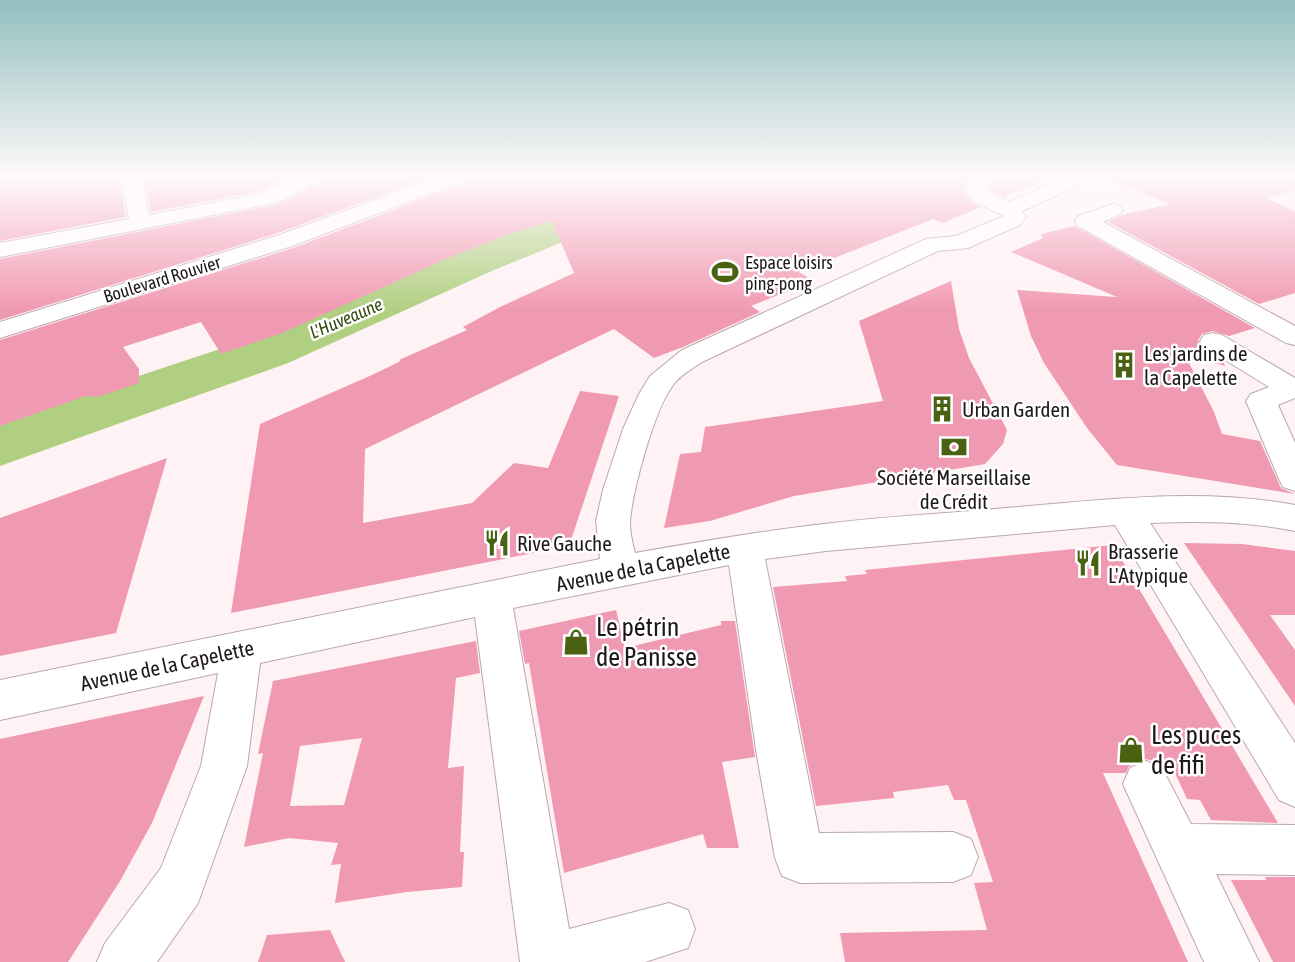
<svg xmlns="http://www.w3.org/2000/svg" width="1295" height="962" viewBox="0 0 1295 962" font-family="'Asap Condensed',sans-serif">
  <rect width="100%" height="100%" fill="#fff2f5"/>
  <g fill="none" stroke-linecap="round" stroke-linejoin="round">
    <polygon fill="#b1cf81" fill-rule="evenodd" points="640,184 654,187 660,196 654,205 494,270 288,363 0,466 0,422 250,339 462,250"/>
  </g>
  <g fill="#f099b2" fill-rule="evenodd">
    <polygon points="0,176 119,176 126,217 0,241"/>
    <polygon points="143,176 293,176 258,192 151,212"/>
    <polygon points="325,176 434,176 275,234 0,320 0,259 269,206 283,202 321,182"/>
    <polygon points="471,176 967,176 963,191 973,203 981,207 943,223 933,219 799,272 813,281 751,306 760,312 683,347 654,358 614,329 365,449 363,523 472,503 514,463 548,468 580,391 619,396 569,546 231,613 260,424 372,375 401,361 399,360 467,330 463,327 500,307 574,273 552,221 512,233 448,258 282,333 221,354 201,322 123,347 139,369 139,383 98,397 86,396 0,426 0,340 293,248 467,182"/>
    <polygon points="991,176 1054,176 1004,197 988,189"/>
    <polygon points="1105,176 1295,176 1295,190 1266,198 1295,211 1295,293 1259,304 1108,222 1122,215 1170,204 1104,178"/>
    <polygon points="1075,226 1255,328 1229,336 1213,331 1202,334 1198,340 1202,348 1223,361 1225,366 1185,355 1214,412 1222,434 1260,441 1281,488 1295,494 1117,465 1087,428 1044,363 1031,336 1017,290 1117,297 1011,252 1043,238 1041,234"/>
    <polygon points="951,281 959,329 969,358 1007,430 1003,444 985,464 794,496 710,521 664,528 680,454 701,452 705,427 883,401 859,321"/>
    <polygon points="167,458 116,633 0,656 0,518"/>
    <polygon points="1184,543 1242,544 1295,551 1295,615 1270,615 1295,650 1295,706"/>
    <polygon points="1113,545 1278,823 1211,820 1200,800 1187,799 1174,771 1166,771 1163,766 1147,759 1129,766 1126,773 1103,773 1188,962 845,962 840,933 987,930 974,883 993,882 966,800 954,800 948,785 893,792 894,798 816,806 773,587 847,581 845,576 867,574 865,570"/>
    <polygon points="616,610 625,648 721,625 721,621 735,621 755,757 722,762 739,848 707,848 703,834 564,873 529,663 525,664 519,631"/>
    <path d="M476,641L480,673L456,678L448,768L464,766L460,852H464L462,887L407,892L335,903L341,864L331,865L338,843L289,838L244,847L263,753L258,754L273,681ZM362,738L344,805L290,806L300,746Z"/>
    <polygon points="204,696 152,823 120,881 68,962 0,962 0,739"/>
    <polygon points="1265,877 1295,877 1295,962 1273,962 1231,880 1266,880"/>
    <polygon points="330,930 345,962 258,962 267,935"/>
  </g>
  <g fill="none" stroke-linecap="round" stroke-linejoin="round">
    <g stroke="#bba7ac" stroke-width="2">
      <g id="minor">
        <polygon points="121,176 141,176 149,215 259,194 298,176 323,176 320,180 282,200 269,204 0,257 0,243 129,219"/>
        <polygon points="441,176 469,176 466,180 292,246 0,338 0,322 276,236"/>
        <path d="M969,176H989L985,190L1009,202L1068,176H1094L1091,180L1022,211L1026,217L1020,225L968,248L938,251L702,362C692,369 680,375 673,385C654,410 633,489 630,521C630,532 632,542 635,553C698,542 760,531 824,524C888,516 954,513 1019,507C1110,499 1204,488 1295,505V531C1247,521 1199,521 1150,523L1295,743V807L1279,800L1115,525L826,551L765,559L819,833L953,832L971,839L978,857L971,875L953,882L800,883L782,876L775,858L757,756L729,565L513,608L569,929L669,903L688,910L695,929L688,948L645,962H520L475,617L260,663L247,766L198,903L157,962H97L105,943L161,868L201,766L218,673L0,720V680L600,559L596,521L603,490L623,429L639,394L650,376L682,350L926,239L956,236L1004,216L975,202L965,190Z"/>
        <polygon points="1113,204 1120,206 1123,210 1120,214 1103,222 1295,326 1295,345 1286,343 1078,226 1075,221 1078,216"/>
        <polygon points="1213,333 1222,335 1295,378 1295,398 1278,405 1295,443 1295,491 1283,487 1279,479 1246,401 1251,394 1269,387 1204,347 1200,341 1204,335"/>
        <polygon points="1146,761 1162,768 1191,824 1295,825 1295,875 1216,874 1259,962 1204,962 1123,784 1130,768"/>
      </g>
    </g>
    <use href="#minor" fill="#fff" fill-rule="evenodd"/>
  </g>
  <linearGradient id="sky" x2="0" y2="1"><stop stop-color="#92bfbf"/><stop offset="0.57" stop-color="#fff9fa"/><stop offset="1" stop-color="#fff9fa" stop-opacity="0"/></linearGradient>
  <rect width="1295" height="311" fill="url(#sky)"/>
  <defs>
    <g id="stadium-bare" transform="scale(2.07)"><path d="M0-5a6.5 5 0 1 0 0 10a6.5 5 0 1 0 0-10ZM-3.5-1.8h7v3.6h-7Z" fill="#496211" stroke="#fff" stroke-width="2.5" paint-order="stroke"/></g>
    <g id="building-bare" transform="scale(2.07)"><path d="M-4-6H4V6H1V3H-1V6H-4ZM-2.5-4.3h1.7v1.8h-1.7ZM.8-4.3h1.7v1.8H.8ZM-2.5-1h1.7V.8h-1.7ZM.8-1h1.7V.8H.8Z" fill="#496211" stroke="#fff" stroke-width="2.5" paint-order="stroke"/></g>
    <g id="bank-bare" transform="scale(2.07)"><path d="M-6-4H6V4H-6ZM0-2.3a2.3 2.3 0 1 0 0 4.6a2.3 2.3 0 1 0 0-4.6Z" fill="#496211" stroke="#fff" stroke-width="2.5" paint-order="stroke"/></g>
    <g id="restaurant-bare" transform="scale(2.07)"><path d="M-5-6h1v4h1v-4h1v4h1v-4h1v5L-1.5 .5V6h-2V.5L-5-1ZM5-6V6H3V1.5H1.5Q1.5-4 5-6Z" fill="#496211" stroke="#fff" stroke-width="2.5" paint-order="stroke"/></g>
    <g id="shop-bare" transform="scale(2.07)"><path d="M-5-2.5h2.3a2.7 3.5 0 0 1 5.4 0H5L5.5 6h-11ZM-1.5-2.5h3a1.5 2.3 0 0 0-3 0Z" fill="#496211" stroke="#fff" stroke-width="2.5" paint-order="stroke"/></g>
  </defs>
  <g fill-rule="evenodd">
    <use href="#stadium-bare" x="725" y="272"/>
    <use href="#building-bare" x="1124" y="365"/>
    <use href="#building-bare" x="942" y="409"/>
    <use href="#bank-bare" x="954" y="447"/>
    <use href="#restaurant-bare" x="497" y="543"/>
    <use href="#restaurant-bare" x="1088" y="563"/>
    <use href="#shop-bare" x="576" y="642"/>
    <use href="#shop-bare" x="1131" y="750"/>
  </g>
  <g text-anchor="middle" dominant-baseline="central" stroke-width="5" stroke-linejoin="round" paint-order="stroke">
    <g font-size="18" fill="#1f181a" stroke="#fff" text-anchor="start">
      <text x="745" y="262">Espace loisirs<tspan x="745" dy="21">ping-pong</tspan></text>
    </g>
    <g font-size="18" fill="#1f181a" stroke="#fff">
      <text transform="translate(162 279) rotate(-17)">Boulevard Rouvier</text>
    </g>
    <g font-size="18" font-style="italic" fill="#354810" stroke="#fff">
      <text transform="translate(346 318) rotate(-23)">L'Huveaune</text>
    </g>
    <g font-size="21" fill="#1f181a" stroke="#fff" text-anchor="start">
      <text x="1144" y="353">Les jardins de<tspan x="1144" dy="24">la Capelette</tspan></text>
      <text x="962" y="409">Urban Garden</text>
      <text x="954" y="477" text-anchor="middle">Société Marseillaise<tspan x="954" dy="24">de Crédit</tspan></text>
      <text x="517" y="543">Rive Gauche</text>
      <text x="1108" y="551">Brasserie<tspan x="1108" dy="24">L'Atypique</tspan></text>
    </g>
    <g font-size="21" fill="#1f181a" stroke="#fff">
      <text transform="translate(643 567) rotate(-11)">Avenue de la Capelette</text>
      <text transform="translate(167 665) rotate(-12)">Avenue de la Capelette</text>
    </g>
    <g font-size="26" fill="#1f181a" stroke="#fff" text-anchor="start">
      <text x="596" y="627">Le pétrin<tspan x="596" dy="30">de Panisse</tspan></text>
      <text x="1151" y="735">Les puces<tspan x="1151" dy="30">de fifi</tspan></text>
    </g>
  </g>
</svg>
